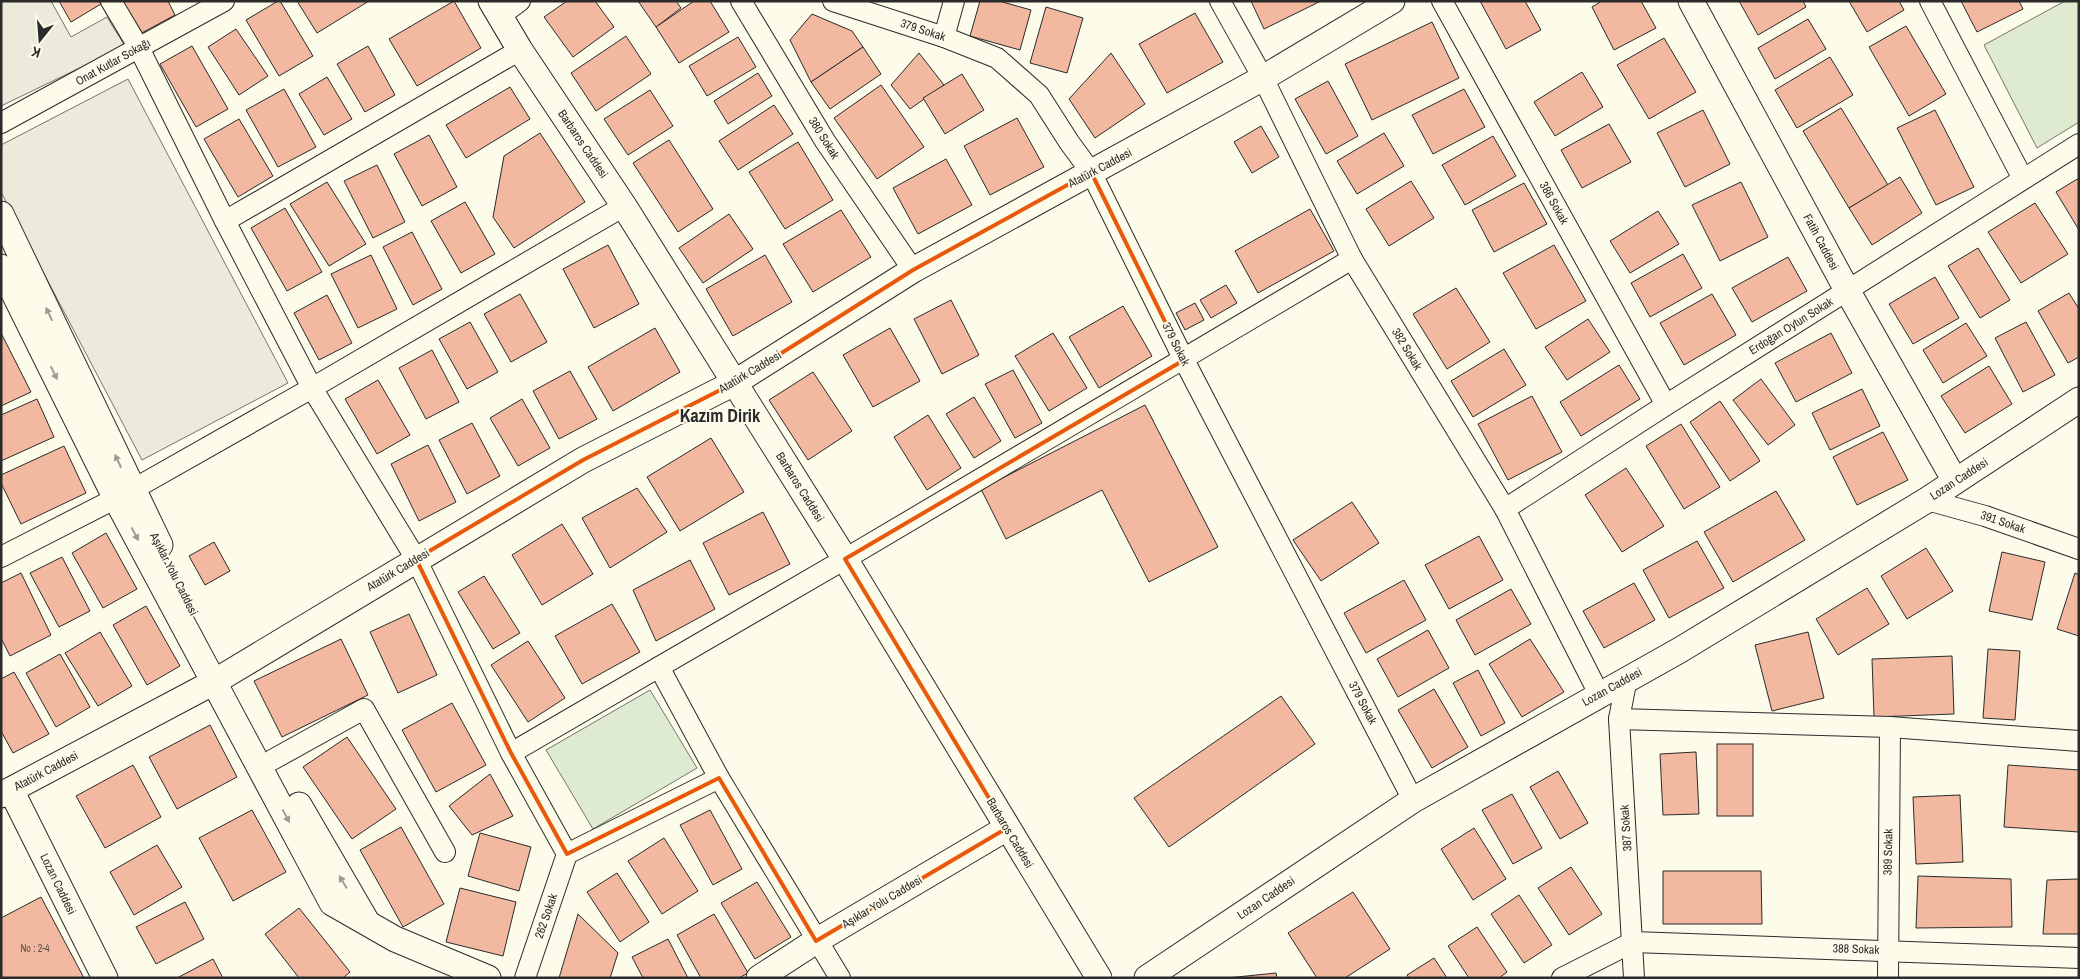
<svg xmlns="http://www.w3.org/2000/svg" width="2080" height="979" viewBox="0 0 2080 979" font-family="'Archivo Narrow',sans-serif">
  <rect width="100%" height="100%" fill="#fdfbea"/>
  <g fill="#deebd1" stroke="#74746e">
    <polygon points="2065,1 2079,1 2079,122 2037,148 1984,45"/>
    <polygon points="650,690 697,768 593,829 546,750"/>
  </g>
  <g fill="#eceadb" stroke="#74746e">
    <polygon points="1,1 51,1 71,37 107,17 125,46 1,106"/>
    <polygon points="128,79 288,383 142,460 1,192 1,145"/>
  </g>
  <g fill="#f2b8a0" stroke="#2b2b2b">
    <polygon points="59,1 99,1 101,4 71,22"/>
    <polygon points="120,1 168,1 175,15 138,35"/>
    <polygon points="278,1 280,1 313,56 279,76 246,20"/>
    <polygon points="297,1 369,1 317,33"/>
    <polygon points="454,1 481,48 417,86 389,39"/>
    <polygon points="567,1 595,1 614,27 573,57 544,17"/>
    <polygon points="638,1 676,1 681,8 656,27"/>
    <polygon points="694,1 710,1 729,32 679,63 656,27"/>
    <polygon points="980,1 999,1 1031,10 1020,50 970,36"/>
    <polygon points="1251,1 1321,1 1264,29"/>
    <polygon points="1480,1 1525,1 1541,30 1506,49"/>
    <polygon points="1602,1 1641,1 1656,28 1614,50 1592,7"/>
    <polygon points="1739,1 1803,1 1806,7 1758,35"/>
    <polygon points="1849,1 1899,1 1904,10 1867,32"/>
    <polygon points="1961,1 2019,1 2023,9 1977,32"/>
    <polygon points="1046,7 1083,18 1067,73 1030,63"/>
    <polygon points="1195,13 1223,62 1167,93 1139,44"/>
    <polygon points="812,14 852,31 863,47 811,82 790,40"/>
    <polygon points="1808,19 1826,49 1775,79 1758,48"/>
    <polygon points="1432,22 1459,78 1372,120 1345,64"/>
    <polygon points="1906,26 1946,94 1909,116 1869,47"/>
    <polygon points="236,29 268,76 239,95 208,47"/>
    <polygon points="626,36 651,74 596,111 571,73"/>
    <polygon points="738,37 756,67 707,96 689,66"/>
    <polygon points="1664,38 1696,92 1649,119 1617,65"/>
    <polygon points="192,46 228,109 196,127 160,64"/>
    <polygon points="368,46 395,95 365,112 337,64"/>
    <polygon points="863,47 881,74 830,109 811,82"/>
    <polygon points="919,53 944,85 910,109 891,85"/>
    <polygon points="1111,53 1145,104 1095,138 1069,99"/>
    <polygon points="1830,57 1853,95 1797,128 1775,90"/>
    <polygon points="1582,72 1603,107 1555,136 1534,102"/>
    <polygon points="758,73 772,96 728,124 714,101"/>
    <polygon points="962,74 984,110 945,134 923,98"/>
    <polygon points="327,77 352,119 324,135 299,94"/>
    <polygon points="1328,81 1358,136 1326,154 1295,99"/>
    <polygon points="881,85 924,147 877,179 834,118"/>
    <polygon points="510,87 530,119 466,158 446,125"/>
    <polygon points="284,89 316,147 278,167 246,110"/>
    <polygon points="1464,89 1485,127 1433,154 1412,115"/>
    <polygon points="650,90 673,126 628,155 604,119"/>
    <polygon points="774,105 793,134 738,170 719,141"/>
    <polygon points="1841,108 1888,185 1849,208 1803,131"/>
    <polygon points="1703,110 1730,164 1685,187 1657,133"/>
    <polygon points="1935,110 1974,187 1936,205 1897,128"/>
    <polygon points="1017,118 1044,167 990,195 964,146"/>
    <polygon points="239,119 273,176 238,197 204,139"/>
    <polygon points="1609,124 1631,162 1582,188 1561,150"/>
    <polygon points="1261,126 1279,157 1252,173 1234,142"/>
    <polygon points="540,133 585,202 514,248 493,217 504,156"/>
    <polygon points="1384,133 1404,166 1357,194 1337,161"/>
    <polygon points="429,135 457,187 422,206 394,154"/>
    <polygon points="1493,136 1516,176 1465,205 1442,165"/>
    <polygon points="669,140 713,209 678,232 633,163"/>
    <polygon points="798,142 833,200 785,229 749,172"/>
    <polygon points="946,159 972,205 918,234 893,188"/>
    <polygon points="377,165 405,222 373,238 344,181"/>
    <polygon points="1900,177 1922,213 1872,245 1849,208"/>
    <polygon points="2079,178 2079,230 2056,192"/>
    <polygon points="1411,181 1434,218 1389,246 1366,209"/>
    <polygon points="327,182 366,244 329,266 290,204"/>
    <polygon points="1741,182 1768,237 1720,261 1692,205"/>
    <polygon points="1524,183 1547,224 1494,252 1472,210"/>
    <polygon points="465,202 495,254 461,273 431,221"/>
    <polygon points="2035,203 2068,254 2021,283 1988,232"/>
    <polygon points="285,208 322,272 287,291 251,228"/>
    <polygon points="1310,209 1334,251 1258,293 1235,251"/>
    <polygon points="841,210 871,257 813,292 783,244"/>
    <polygon points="1658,211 1679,244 1630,273 1610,241"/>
    <polygon points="729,214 753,249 703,283 679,248"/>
    <polygon points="412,232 442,289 413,305 383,247"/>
    <polygon points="608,245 639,304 594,328 563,269"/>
    <polygon points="1554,245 1586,301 1536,329 1503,273"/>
    <polygon points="1978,248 2010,300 1980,318 1948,266"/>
    <polygon points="1683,254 1702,288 1650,317 1631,283"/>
    <polygon points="371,255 397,309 358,328 331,274"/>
    <polygon points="765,255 792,302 733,336 706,289"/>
    <polygon points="1788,257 1807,291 1752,322 1732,288"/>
    <polygon points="1935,277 1959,318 1913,344 1889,304"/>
    <polygon points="1226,285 1237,303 1211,318 1200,300"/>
    <polygon points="1456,288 1490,342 1447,369 1413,314"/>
    <polygon points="2069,293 2079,309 2079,357 2068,363 2038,311"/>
    <polygon points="520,294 547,342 511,362 484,314"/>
    <polygon points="1712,294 1736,335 1684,365 1660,323"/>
    <polygon points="327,295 352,343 319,360 294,313"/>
    <polygon points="951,300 979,355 942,374 914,319"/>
    <polygon points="1195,303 1204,320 1185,330 1176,313"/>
    <polygon points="1123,306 1152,356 1099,388 1069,337"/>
    <polygon points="1588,319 1610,352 1567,380 1545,347"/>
    <polygon points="470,322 498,372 467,389 439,339"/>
    <polygon points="2026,322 2055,375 2023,392 1995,338"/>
    <polygon points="1966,323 1987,356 1943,383 1923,350"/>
    <polygon points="655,328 680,372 613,411 588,367"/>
    <polygon points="890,328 920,381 873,407 843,355"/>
    <polygon points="1,333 31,392 1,406"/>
    <polygon points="1053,333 1087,388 1049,411 1015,356"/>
    <polygon points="1831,333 1852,373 1796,402 1775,363"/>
    <polygon points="1504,349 1526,385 1473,417 1451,381"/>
    <polygon points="432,350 459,402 426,419 399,368"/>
    <polygon points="1619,365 1640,399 1581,436 1560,402"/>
    <polygon points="1989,366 2012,404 1965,433 1941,396"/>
    <polygon points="1013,370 1042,423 1015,438 985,384"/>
    <polygon points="570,371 597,419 559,439 533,391"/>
    <polygon points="813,372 852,431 808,460 769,400"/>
    <polygon points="1761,379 1795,425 1768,445 1733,400"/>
    <polygon points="378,380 410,435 377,454 345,399"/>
    <polygon points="1862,389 1880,426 1830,450 1812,413"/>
    <polygon points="1532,396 1562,452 1508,480 1478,424"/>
    <polygon points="974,397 1001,441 974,458 946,414"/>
    <polygon points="37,399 54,437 1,461 1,415"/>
    <polygon points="522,399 550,448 518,466 490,418"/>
    <polygon points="1720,401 1760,461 1730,481 1690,422"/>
    <polygon points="1145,405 1218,547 1149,582 1102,490 1006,539 981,489"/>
    <polygon points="928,415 961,468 927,490 894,437"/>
    <polygon points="472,423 500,476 467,494 439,440"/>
    <polygon points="1681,424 1720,487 1684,509 1646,446"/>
    <polygon points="1883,432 1908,480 1857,505 1833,457"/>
    <polygon points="711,438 744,492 680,531 647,477"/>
    <polygon points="428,445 456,502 419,521 391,464"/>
    <polygon points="64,446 86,493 21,524 1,483 1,475"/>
    <polygon points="1626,468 1664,526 1622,552 1585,495"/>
    <polygon points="637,488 667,532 610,568 582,518"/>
    <polygon points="1776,491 1805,540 1733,582 1704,532"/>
    <polygon points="1352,502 1379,543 1321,581 1293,540"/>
    <polygon points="763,512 790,564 729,595 703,543"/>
    <polygon points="562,524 593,574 542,605 512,555"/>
    <polygon points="106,533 137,589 103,608 72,553"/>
    <polygon points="1479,536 1503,580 1449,609 1425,565"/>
    <polygon points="1697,541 1724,588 1669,618 1643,570"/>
    <polygon points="214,542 230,571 205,585 189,556"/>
    <polygon points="1926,548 1953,591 1907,619 1881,576"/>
    <polygon points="2002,552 2045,562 2032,620 1989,611"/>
    <polygon points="62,557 90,611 59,627 30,573"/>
    <polygon points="690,560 715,609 656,641 633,590"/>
    <polygon points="21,573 51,635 10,656 1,638 1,583"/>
    <polygon points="2075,573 2079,575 2079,636 2057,629"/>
    <polygon points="484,576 520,633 493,649 458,592"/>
    <polygon points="1404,580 1426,620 1366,653 1344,613"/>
    <polygon points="1634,583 1655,620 1604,648 1583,611"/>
    <polygon points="1867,588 1889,624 1838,655 1816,619"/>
    <polygon points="1511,589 1531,624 1475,655 1456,620"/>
    <polygon points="612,604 640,652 582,684 555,636"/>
    <polygon points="146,606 180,666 147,685 113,625"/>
    <polygon points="409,614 437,675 398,693 370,632"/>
    <polygon points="1428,630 1449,668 1398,697 1377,659"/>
    <polygon points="100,632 132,686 98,706 65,653"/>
    <polygon points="1808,632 1824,698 1772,711 1755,645"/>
    <polygon points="341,639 368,695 282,737 254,681"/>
    <polygon points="1530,639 1564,692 1522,717 1489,664"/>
    <polygon points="528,641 565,698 528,722 491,665"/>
    <polygon points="1988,649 2020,651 2015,720 1983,718"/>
    <polygon points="60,654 90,707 56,727 26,673"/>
    <polygon points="1952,656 1954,714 1874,717 1872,659"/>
    <polygon points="1478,670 1505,723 1481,736 1453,683"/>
    <polygon points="14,672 49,734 13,753 1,731 1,679"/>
    <polygon points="1434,689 1468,747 1432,768 1398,710"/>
    <polygon points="1281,696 1315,744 1169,847 1134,798"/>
    <polygon points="452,703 486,765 436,792 402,730"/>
    <polygon points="210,725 237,777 177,809 149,757"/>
    <polygon points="347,737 396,809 352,839 303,767"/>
    <rect x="1717" y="744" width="36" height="72"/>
    <polygon points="1696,752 1699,814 1663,815 1660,754"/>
    <polygon points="133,765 161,817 105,848 76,796"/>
    <polygon points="2008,765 2079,770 2079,832 2004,827"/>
    <polygon points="1558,771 1588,823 1560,839 1530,787"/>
    <polygon points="490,774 513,816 472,835 449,806"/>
    <polygon points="1512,794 1542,848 1513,864 1482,810"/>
    <polygon points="1960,795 1963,862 1916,864 1913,797"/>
    <polygon points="252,810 286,872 233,901 199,838"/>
    <polygon points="710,810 742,869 713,885 680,825"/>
    <polygon points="401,827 444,904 403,927 360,850"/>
    <polygon points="1474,828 1506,879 1473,900 1441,849"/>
    <polygon points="480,833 531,847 519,891 468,876"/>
    <polygon points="664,838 698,891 662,914 628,861"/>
    <polygon points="157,845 182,887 134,915 110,872"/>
    <polygon points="1571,867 1602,914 1569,935 1538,888"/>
    <polygon points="1663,871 1761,871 1762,924 1663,924"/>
    <polygon points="617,873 649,922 620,942 587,892"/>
    <polygon points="1918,876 2011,879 2012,927 1916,928"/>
    <polygon points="2079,879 2079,934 2043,934 2047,880"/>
    <polygon points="757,882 791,937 755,959 721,903"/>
    <polygon points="460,888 516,902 503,956 446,942"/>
    <polygon points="1353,892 1390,949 1345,978 1317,978 1288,933"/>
    <polygon points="1519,895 1552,945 1524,963 1491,914"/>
    <polygon points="41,897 84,978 1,978 1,918"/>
    <polygon points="185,902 204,939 156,964 136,927"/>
    <polygon points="299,908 350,972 343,978 299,978 265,934"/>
    <polygon points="578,914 618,953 610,978 559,978"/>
    <polygon points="714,914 748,973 739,978 701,978 677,935"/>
    <polygon points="1477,927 1507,972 1499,978 1469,978 1448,946"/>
    <polygon points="668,939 688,978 643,978 632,957"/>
    <polygon points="1434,958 1447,978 1409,978 1407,975"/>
    <polygon points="213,959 223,978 177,978"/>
    <polygon points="1276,973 1277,978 1227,978"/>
  </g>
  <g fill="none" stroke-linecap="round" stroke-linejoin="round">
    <g stroke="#2b2b2b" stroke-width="22">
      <g id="minor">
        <polyline points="111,1 139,48 225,221 312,388 416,559 511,753 567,854 719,778"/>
        <polyline points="741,1 825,141 913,270"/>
        <polyline points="833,1 944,37 997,58 1039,95 1069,142 1091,172 1184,360 1413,800"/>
        <polyline points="1220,1 1263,78 1352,259 1505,509 1599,694"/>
        <polyline points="1442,1 1666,405"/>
        <polyline points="1930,1 2023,179"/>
        <polyline points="500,16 520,1"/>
        <polyline points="944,37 954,1"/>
        <polyline points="1,123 224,1"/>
        <polyline points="225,221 520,50"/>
        <polyline points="1927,500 1985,516 2079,549"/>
        <polyline points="1505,509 1666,405 2079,144"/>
        <polyline points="1,557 132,490 312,388 624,206"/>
        <polyline points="659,667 719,778 840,978"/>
        <polyline points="1627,678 1619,719 1634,978"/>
        <polyline points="1619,719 1890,727 2079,741"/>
        <polyline points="511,753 845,559 1352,259"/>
        <polyline points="272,760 364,709 445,852"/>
        <polyline points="525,978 567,854"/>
        <polyline points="1562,978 1633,942 2079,958"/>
        <polyline points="1888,978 1890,727"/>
      </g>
    </g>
    <g stroke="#2b2b2b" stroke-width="27">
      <g id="tertiary">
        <polyline points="491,1 520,50 624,206 845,559 1099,978"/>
        <polyline points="1691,1 1847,290 1955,481"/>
        <polyline points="1,214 160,545"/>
        <polyline points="1,267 116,499 332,903 395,939 488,978"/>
        <polyline points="11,790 105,978"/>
        <polyline points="1,795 214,682 583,460 734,383 913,270 1263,78 1392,1"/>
        <polyline points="299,805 367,922"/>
        <polyline points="759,978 816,941 1007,828"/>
        <polyline points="1147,978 1413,800 1680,650 1927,500 2079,400"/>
      </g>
    </g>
    <use href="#minor" stroke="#fdfbea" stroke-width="20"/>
    <use href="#tertiary" stroke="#fdfbea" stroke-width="25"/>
  </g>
  <defs><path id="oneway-solid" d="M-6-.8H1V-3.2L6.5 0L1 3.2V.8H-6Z" transform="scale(1.25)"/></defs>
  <g fill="#9e9d94">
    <use href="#oneway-solid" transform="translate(49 314) rotate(-115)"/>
    <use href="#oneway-solid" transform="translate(54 373) rotate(64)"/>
    <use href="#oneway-solid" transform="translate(118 461) rotate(-115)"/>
    <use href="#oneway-solid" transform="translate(135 534) rotate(62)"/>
    <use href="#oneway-solid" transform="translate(286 816) rotate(62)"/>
    <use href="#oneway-solid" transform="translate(343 882) rotate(-121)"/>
  </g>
  <path fill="none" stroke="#e8590c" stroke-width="4" stroke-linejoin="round" d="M1091,172L1184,360L845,559L1007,828L816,941L719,778L567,854L511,753L416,559L583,460L734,383L913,270Z"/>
  <g text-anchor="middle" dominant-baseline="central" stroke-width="4" stroke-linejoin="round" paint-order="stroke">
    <g font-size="10" fill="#5d4e48">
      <text x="35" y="948">No : 2-4</text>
    </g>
    <g font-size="12" fill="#2b2b2b" stroke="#fdfbea">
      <text transform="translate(923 30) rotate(18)">379 Sokak</text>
      <text transform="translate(113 62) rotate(-29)">Onat Kutlar Sokağı</text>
      <text transform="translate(824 138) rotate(58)">380 Sokak</text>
      <text transform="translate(583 144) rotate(56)">Barbaros Caddesi</text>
      <text transform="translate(1100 168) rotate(-28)">Atatürk Caddesi</text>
      <text transform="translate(1554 203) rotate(61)">386 Sokak</text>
      <text transform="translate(1821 242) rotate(62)">Fatih Caddesi</text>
      <text transform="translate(1791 326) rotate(-32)">Erdoğan Oytun Sokak</text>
      <text transform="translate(1176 344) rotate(63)">379 Sokak</text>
      <text transform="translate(1407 349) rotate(59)">382 Sokak</text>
      <text transform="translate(750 372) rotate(-31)">Atatürk Caddesi</text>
      <text transform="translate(1959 479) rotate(-33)">Lozan Caddesi</text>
      <text transform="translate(800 487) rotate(58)">Barbaros Caddesi</text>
      <text transform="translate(2003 522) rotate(19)">391 Sokak</text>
      <text transform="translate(398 570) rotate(-31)">Atatürk Caddesi</text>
      <text transform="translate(174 574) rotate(63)">Aşıklar Yolu Caddesi</text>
      <text transform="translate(1612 687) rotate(-29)">Lozan Caddesi</text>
      <text transform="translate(1363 703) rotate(62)">379 Sokak</text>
      <text transform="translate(46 771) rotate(-28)">Atatürk Caddesi</text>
      <text transform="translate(1626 828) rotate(-94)">387 Sokak</text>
      <text transform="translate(1010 833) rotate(59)">Barbaros Caddesi</text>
      <text transform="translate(1888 852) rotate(-89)">389 Sokak</text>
      <text transform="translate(58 884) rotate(64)">Lozan Caddesi</text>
      <text transform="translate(1266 898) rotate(-34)">Lozan Caddesi</text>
      <text transform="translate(882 902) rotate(-31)">Aşıklar Yolu Caddesi</text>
      <text transform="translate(546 916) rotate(-71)">262 Sokak</text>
      <text transform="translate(1856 949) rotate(2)">388 Sokak</text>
    </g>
    <g font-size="18" font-weight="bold" fill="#2b2b2b" stroke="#fdfbea">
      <text x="720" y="415">Kazım Dirik</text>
    </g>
  </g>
  <rect width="2080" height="979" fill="none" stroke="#2b2b2b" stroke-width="5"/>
  <g transform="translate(40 40) rotate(197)" stroke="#fdfbea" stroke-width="4" paint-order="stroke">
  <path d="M0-4L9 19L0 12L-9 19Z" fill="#2b2b2b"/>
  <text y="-8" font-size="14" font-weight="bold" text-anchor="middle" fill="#2b2b2b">K</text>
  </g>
</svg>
